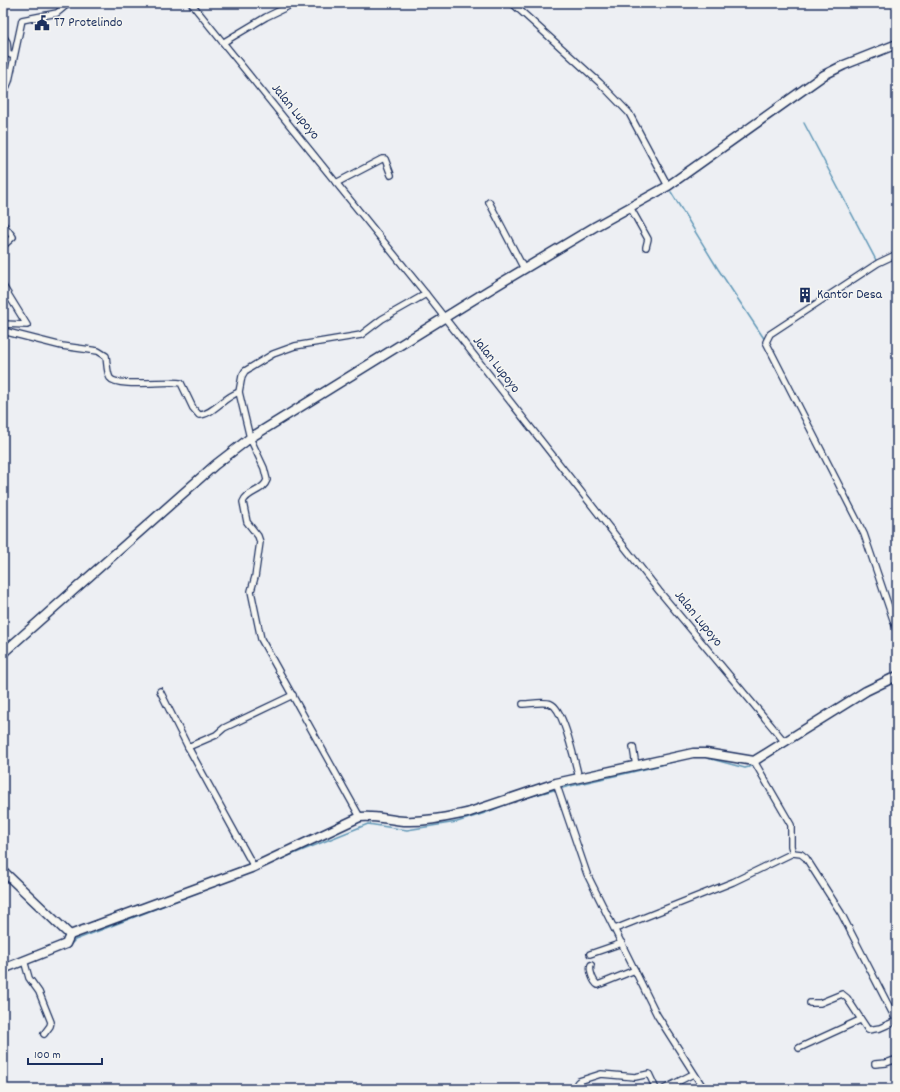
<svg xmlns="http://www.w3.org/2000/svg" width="900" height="1092" viewBox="0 0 900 1092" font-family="Dekko,sans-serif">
  <rect width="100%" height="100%" fill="#edeff3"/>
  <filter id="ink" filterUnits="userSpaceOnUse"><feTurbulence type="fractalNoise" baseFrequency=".025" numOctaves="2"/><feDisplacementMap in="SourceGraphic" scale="8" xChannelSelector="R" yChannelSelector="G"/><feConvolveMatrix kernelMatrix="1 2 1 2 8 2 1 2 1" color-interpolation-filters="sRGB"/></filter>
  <g filter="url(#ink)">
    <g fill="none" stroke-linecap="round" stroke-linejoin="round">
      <g stroke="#6298b7" stroke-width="1.5">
        <polyline points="804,123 877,262"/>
        <polyline points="671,192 718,269 765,340"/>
        <polyline points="886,686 897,681"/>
        <polyline points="704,757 745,768 753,766"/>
        <polyline points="759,763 790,743"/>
        <path d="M522,799C577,782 633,774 687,758"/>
        <polyline points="271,863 368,824 407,830 457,822 485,813 507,804"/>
        <polyline points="69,946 75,940 235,878"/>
      </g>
      <g stroke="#1b2f5e" stroke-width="8">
        <g id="street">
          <polyline points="191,3 426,294 659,591 784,741"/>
          <polyline points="512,3 600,83 629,113 668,186"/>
          <polyline points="3,36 7,42 8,54 14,56"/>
          <polyline points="224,42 266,17 295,3"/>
          <polyline points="3,95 9,81 22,20 57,13 69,3"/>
          <polyline points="336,183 382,159 385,159 391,175"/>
          <polyline points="489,202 524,269"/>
          <polyline points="630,207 648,239 646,247"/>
          <polyline points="3,224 13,237 3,246"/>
          <polyline points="897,254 878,263 770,334 766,342 864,534 897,631"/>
          <polyline points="3,286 27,325 3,324"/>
          <path d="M3,331L62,346L98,351L106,356C107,363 107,373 110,378C117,388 170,380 181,383L193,408L199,415C212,415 224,397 239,392"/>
          <polyline points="160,691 188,747 216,735 224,728 293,695"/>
          <path d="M523,704C531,704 544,701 551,704C564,709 575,763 579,778"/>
          <polyline points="188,747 254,867"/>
          <polyline points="633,747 636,766"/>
          <polyline points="754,761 791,825 791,846 793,853 801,854 806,858 841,913 897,1022"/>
          <polyline points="556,783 587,874 657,1015 704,1089"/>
          <path d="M360,817L261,639L251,591L255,577L260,542L258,536L247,522L243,502C247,491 263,492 267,480L264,468L250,438L239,392L242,376L245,371L273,354L295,346L361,335L382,319L426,294"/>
          <polyline points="615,929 733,882 793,853"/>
          <polyline points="590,954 622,943"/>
          <polyline points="24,960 29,978 39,992 51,1022 50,1026 44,1034"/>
          <path d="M591,965C589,970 593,982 598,985L635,970"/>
          <polyline points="810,1003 820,1003 842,994 847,998 868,1030 880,1028 896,1021"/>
          <polyline points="799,1048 860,1020"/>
          <polyline points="875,1064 886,1063 897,1059"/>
          <polyline points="579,1087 577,1083 579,1081 601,1074 635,1077 649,1074 656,1089"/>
          <polyline points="664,1089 693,1074"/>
        </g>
      </g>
      <g stroke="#1b2f5e" stroke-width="11">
        <g id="secondary">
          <polyline points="3,653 215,465 250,438 489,290 596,226 668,186 824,75 844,65 897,44"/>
          <path d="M3,871L70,935L254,867L360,817C375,815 389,820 404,821C425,822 447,817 467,813L556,783L693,753H706L754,761L866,691L897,676"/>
          <polyline points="3,969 66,944 70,935"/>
        </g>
      </g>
      <use href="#street" stroke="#f6f6f2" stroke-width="5.5"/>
      <use href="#secondary" stroke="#f6f6f2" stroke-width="8"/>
    </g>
  </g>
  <defs>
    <g id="civic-bare" transform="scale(1.2)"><path d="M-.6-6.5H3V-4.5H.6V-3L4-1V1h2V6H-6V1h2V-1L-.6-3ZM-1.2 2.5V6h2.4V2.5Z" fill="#1b2f5e" stroke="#f6f6f2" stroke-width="2.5" paint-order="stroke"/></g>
    <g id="building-bare" transform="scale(1.2)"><path d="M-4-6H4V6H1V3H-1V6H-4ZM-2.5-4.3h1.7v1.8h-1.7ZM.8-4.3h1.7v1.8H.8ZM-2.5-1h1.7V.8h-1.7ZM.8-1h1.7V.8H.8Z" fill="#1b2f5e" stroke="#f6f6f2" stroke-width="2.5" paint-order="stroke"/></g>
  </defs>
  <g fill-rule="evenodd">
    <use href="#civic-bare" x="42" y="23"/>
    <use href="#building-bare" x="805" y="295"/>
  </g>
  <g text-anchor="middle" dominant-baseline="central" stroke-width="3" stroke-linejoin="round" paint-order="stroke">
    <g font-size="14" fill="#1b2f5e" stroke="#f6f6f2" text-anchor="start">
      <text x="54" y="23">T7 Protelindo</text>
      <text x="817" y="295">Kantor Desa</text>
    </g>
    <g font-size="14" fill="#1b2f5e" stroke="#f6f6f2">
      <text transform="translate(295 112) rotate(51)">Jalan Lupoyo</text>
      <text transform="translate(496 365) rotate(52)">Jalan Lupoyo</text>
      <text transform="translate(698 619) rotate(51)">Jalan Lupoyo</text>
    </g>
  </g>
  <rect width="900" height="1092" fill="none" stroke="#f6f6f2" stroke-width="16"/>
  <rect x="8" y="8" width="884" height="1076" fill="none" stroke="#1b2f5e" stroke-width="1.5" filter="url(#ink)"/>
  <path d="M28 1058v6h74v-6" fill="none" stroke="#1b2f5e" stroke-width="2"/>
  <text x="34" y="1058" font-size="12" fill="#1b2f5e" stroke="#f6f6f2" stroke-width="3" paint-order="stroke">100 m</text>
</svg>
